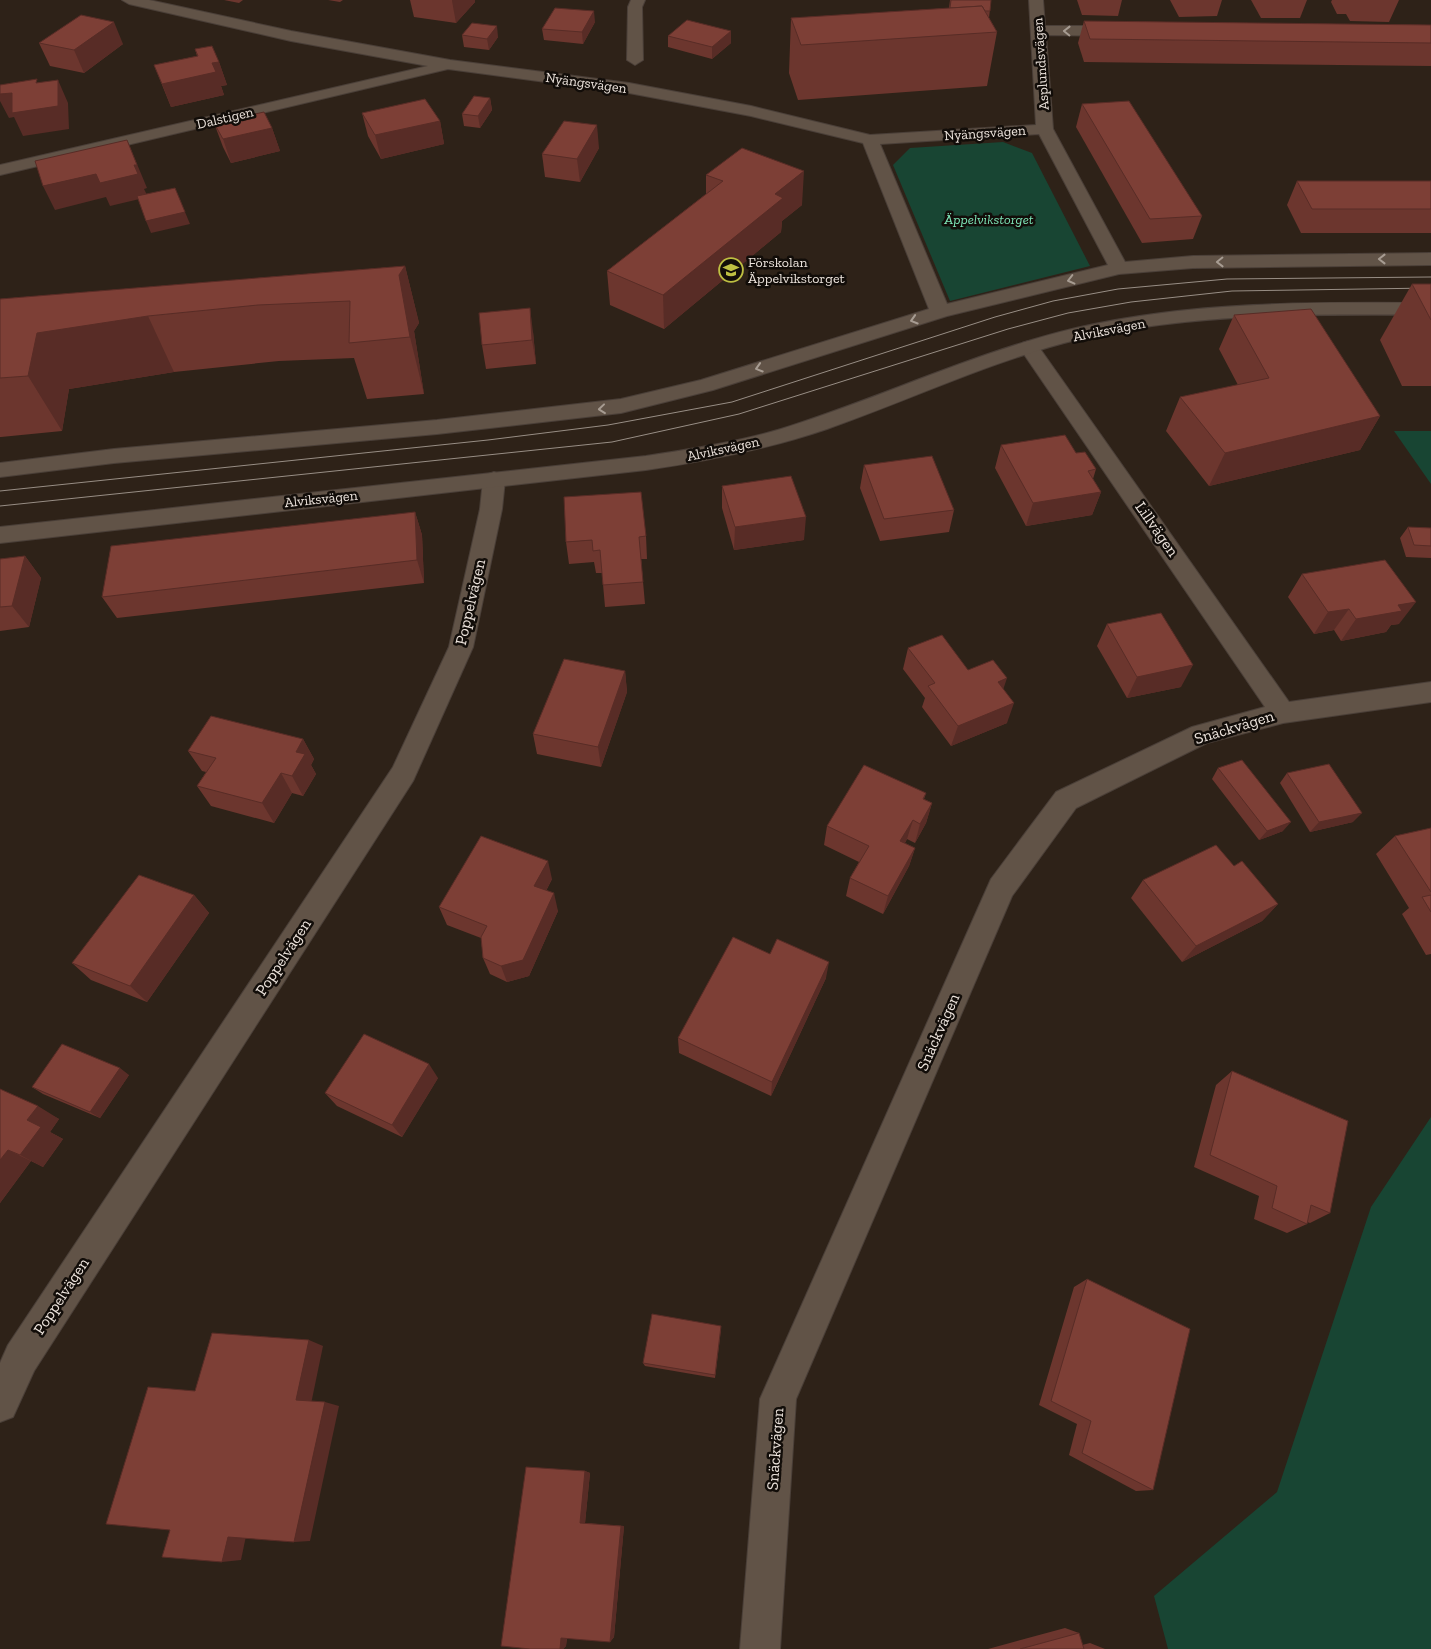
<svg xmlns="http://www.w3.org/2000/svg" width="1431" height="1649" viewBox="0 0 1431 1649" font-family="'Zilla Slab',serif">
  <rect width="100%" height="100%" fill="#2e2218"/>
  <g fill="#184533">
    <polygon points="1003,142 1032,153 1090,266 950,301 893,165 910,148"/>
    <polygon points="1394,431 1431,431 1431,484"/>
    <polygon points="1431,1117 1431,1649 1168,1649 1154,1596 1277,1492 1371,1207"/>
  </g>
  <g fill="none" stroke-linecap="round" stroke-linejoin="round">
    <g stroke="#4a3f38" stroke-width="2">
      <g id="minor">
        <path d="M122,0H149L291,31L450,60L629,83L751,106L870,135L1036,125L1029,0H1043L1045,26H1120L1128,31L1120,36L1046,35L1053,129L1125,262L1193,256L1431,253V265L1193,268L1119,274L947,316L713,390L621,413L437,434L114,463L0,477V463L114,449L437,420L621,399L701,380L929,309L863,143L751,116L629,93L448,69L0,175V165L428,66L291,41L129,4ZM1039,134L1108,265L947,304L880,144Z"/>
        <polygon points="631,0 645,0 642,7 643,60 635,65 627,60 628,7"/>
        <polygon points="1029,341 1036,343 1289,702 1431,682 1431,702 1283,723 1207,743 1076,808 1012,896 796,1399 780,1649 740,1649 760,1399 991,879 1056,792 1192,727 1265,707 1019,347 1022,343"/>
        <polygon points="494,472 502,475 505,480 502,509 473,647 413,781 34,1371 13,1417 0,1422 0,1363 8,1345 393,767 449,647 480,509 483,480 486,475"/>
      </g>
    </g>
    <g stroke="#4a3f38" stroke-width="2">
      <path id="tertiary" d="M1431,303V315C1314,314 1195,313 1080,339C993,360 912,399 827,429C768,449 708,461 646,470L0,543V527L646,456C691,449 737,442 781,429C880,398 975,352 1076,328C1192,301 1313,302 1431,303Z"/>
    </g>
    <use href="#minor" fill="#615347" fill-rule="evenodd"/>
    <use href="#tertiary" fill="#615347" fill-rule="evenodd"/>
    <g stroke="#988e85" stroke-width="1">
      <polyline points="0,491 488,440 608,425 732,402 995,317 1053,301 1118,289 1227,279 1431,277"/>
      <polyline points="0,506 612,442 739,414 1008,329 1068,313 1131,302 1232,291 1431,288"/>
    </g>
  </g>
  <g fill="#6c362e">
    <polygon points="224,0 243,0 239,3"/>
    <polygon points="328,0 343,0 340,2"/>
    <polygon points="410,0 475,0 475,2 456,23 414,17"/>
    <polygon points="950,0 991,0 989,18 997,32 987,86 798,100 789,73 791,18 949,8"/>
    <polygon points="1077,0 1122,0 1118,16 1082,15"/>
    <polygon points="1170,0 1222,0 1217,16 1179,17"/>
    <polygon points="1251,0 1307,0 1300,18 1261,18"/>
    <polygon points="1332,0 1399,0 1389,22 1350,21 1346,14 1337,14 1331,2"/>
    <polygon points="1084,21 1431,25 1431,66 1084,62 1078,43"/>
    <polygon points="595,22 583,44 544,40 542,29"/>
    <polygon points="731,31 731,43 712,59 668,47 668,36"/>
    <polygon points="462,35 498,37 489,50 464,47"/>
    <polygon points="39,43 123,44 84,73 50,66"/>
    <polygon points="195,49 219,62 227,85 221,86 224,95 171,107 154,65 197,56"/>
    <polygon points="490,98 492,110 480,128 464,126 462,114"/>
    <polygon points="1082,104 1202,216 1193,239 1142,243 1076,127"/>
    <polygon points="362,113 440,121 444,144 381,159 368,136"/>
    <polygon points="214,123 272,128 280,151 231,163 223,147"/>
    <polygon points="599,148 580,182 545,177 542,154"/>
    <polygon points="706,175 802,205 782,221 781,232 664,329 610,305 607,271 706,194"/>
    <polygon points="1297,181 1431,181 1431,233 1301,233 1287,205"/>
    <polygon points="405,266 419,323 414,331 424,394 367,399 354,358 279,361 174,372 69,389 62,431 1,437 0,437 0,299"/>
    <polygon points="1412,284 1431,284 1431,386 1402,386 1380,340"/>
    <polygon points="1234,315 1380,416 1360,450 1209,486 1166,431 1180,397 1238,385 1219,349"/>
    <polygon points="533,332 536,364 486,369 482,345"/>
    <polygon points="1001,445 1076,453 1096,469 1093,479 1101,492 1092,515 1026,526 995,468"/>
    <polygon points="864,465 954,510 949,532 880,541 860,488"/>
    <polygon points="722,486 804,540 734,550 722,508"/>
    <polygon points="415,512 422,535 424,583 117,618 102,597"/>
    <polygon points="1408,527 1431,528 1431,558 1406,557 1400,538"/>
    <polygon points="646,536 647,559 641,559 645,604 605,607 602,573 596,573 594,562 569,564 566,542"/>
    <polygon points="25,556 41,578 29,627 0,631 0,559"/>
    <polygon points="1302,574 1399,624 1391,625 1386,632 1341,641 1334,630 1314,634 1288,597"/>
    <polygon points="1107,624 1181,687 1127,698 1097,646"/>
    <polygon points="908,648 968,670 1003,689 1007,723 951,746 922,707 925,698 903,669"/>
    <polygon points="625,671 627,692 601,767 537,754 533,734"/>
    <polygon points="303,739 314,759 311,765 316,774 303,796 292,793 274,823 211,806 197,786 206,772 202,771 188,751"/>
    <polygon points="1218,768 1283,831 1259,840 1212,779"/>
    <polygon points="1287,773 1353,822 1310,832 1280,783"/>
    <polygon points="926,793 924,799 932,803 926,823 915,843 907,839 905,843 915,848 909,866 883,914 846,896 850,878 859,862 824,845 827,826"/>
    <polygon points="1431,828 1431,954 1426,955 1402,914 1409,908 1376,854 1395,836"/>
    <polygon points="1234,866 1278,904 1262,921 1182,962 1131,898 1143,880"/>
    <polygon points="552,879 546,891 558,911 529,976 507,982 490,974 483,958 481,938 447,925 439,907"/>
    <polygon points="194,895 209,913 147,1002 91,980 72,963"/>
    <polygon points="770,954 826,978 771,1096 679,1053 678,1038"/>
    <polygon points="1232,1071 1330,1213 1310,1223 1307,1222 1307,1224 1287,1233 1254,1219 1259,1196 1194,1167 1216,1085"/>
    <polygon points="129,1075 100,1118 43,1094 32,1087"/>
    <polygon points="438,1078 402,1137 337,1106 325,1093"/>
    <polygon points="0,1089 59,1119 50,1132 63,1139 43,1167 31,1161 0,1203"/>
    <polygon points="1087,1279 1153,1490 1136,1491 1069,1455 1077,1424 1039,1405 1074,1287"/>
    <polygon points="721,1329 715,1378 645,1366 643,1363"/>
    <polygon points="585,1471 590,1473 585,1523 624,1526 614,1637 610,1642 567,1638 566,1646 563,1649 530,1649"/>
    <polygon points="1065,1628 1079,1633 1082,1645 1090,1643 1105,1649 988,1649"/>
  </g>
  <g fill="#582c26">
    <polygon points="452,0 475,0 475,2 456,23 452,1"/>
    <polygon points="594,11 595,22 583,44 582,32"/>
    <polygon points="114,22 123,44 84,73 74,50"/>
    <polygon points="497,26 498,37 489,50 487,39"/>
    <polygon points="731,31 731,43 712,59 712,47"/>
    <polygon points="219,62 227,85 221,86 224,95 171,107 162,84 212,63"/>
    <polygon points="58,80 68,103 69,129 23,136 14,117 9,118 0,101 0,94"/>
    <polygon points="490,98 492,110 480,128 478,116"/>
    <polygon points="440,121 444,144 381,159 375,135"/>
    <polygon points="597,125 599,148 580,182 577,159"/>
    <polygon points="272,128 280,151 231,163 223,139"/>
    <polygon points="127,140 147,188 144,189 148,197 110,206 106,197 55,210 43,186 134,165"/>
    <polygon points="804,171 802,205 782,221 781,232 664,329 663,295 775,194"/>
    <polygon points="175,188 190,224 151,233 146,221"/>
    <polygon points="405,266 419,323 414,331 424,394 410,337 399,275"/>
    <polygon points="530,308 533,332 536,364 532,340"/>
    <polygon points="148,316 174,372 69,389 62,431 28,376 37,333"/>
    <polygon points="1380,416 1360,450 1209,486 1225,453"/>
    <polygon points="1101,492 1092,515 1026,526 1033,503"/>
    <polygon points="415,512 422,535 424,583 417,560"/>
    <polygon points="806,517 804,540 734,550 735,527"/>
    <polygon points="25,556 41,578 29,627 12,606"/>
    <polygon points="1416,602 1399,624 1391,625 1386,632 1341,641 1356,619 1398,605"/>
    <polygon points="1349,609 1334,630 1314,634 1328,612"/>
    <polygon points="1193,665 1181,687 1127,698 1137,677"/>
    <polygon points="625,671 627,692 601,767 598,747"/>
    <polygon points="1007,678 1000,699 998,682"/>
    <polygon points="1014,703 1007,723 951,746 958,726"/>
    <polygon points="303,739 314,759 311,765 316,774 303,796 292,776 296,752"/>
    <polygon points="281,773 292,793 274,823 262,803"/>
    <polygon points="932,803 926,823 915,843 920,824"/>
    <polygon points="1362,813 1353,822 1310,832 1319,822"/>
    <polygon points="913,820 907,839 895,860 900,841"/>
    <polygon points="1291,822 1283,831 1259,840 1267,831"/>
    <polygon points="915,848 909,866 883,914 888,896"/>
    <polygon points="548,861 552,879 539,904 534,886"/>
    <polygon points="554,893 558,911 529,976 507,982 501,966"/>
    <polygon points="194,895 209,913 147,1002 130,986"/>
    <polygon points="1278,904 1262,921 1182,962 1196,946"/>
    <polygon points="829,962 826,978 771,1096 772,1082"/>
    <polygon points="429,1064 438,1078 402,1137 392,1125"/>
    <polygon points="120,1068 129,1075 100,1118 90,1112"/>
    <polygon points="38,1106 59,1119 50,1132 63,1139 43,1167 20,1155 27,1120"/>
    <polygon points="8,1150 31,1161 0,1203 0,1160"/>
    <polygon points="309,1340 323,1346 311,1404 296,1400"/>
    <polygon points="325,1402 339,1406 310,1541 294,1542"/>
    <polygon points="585,1471 590,1473 585,1523 580,1523"/>
    <polygon points="621,1526 624,1526 614,1637 610,1642"/>
    <polygon points="246,1536 241,1560 222,1562 228,1537"/>
    <polygon points="567,1633 566,1646 563,1649 560,1649 561,1638"/>
  </g>
  <g fill="#7d3f36" stroke="#582c26">
    <polygon points="951,0 991,0 990,11 985,11 982,6 950,8"/>
    <polygon points="982,6 997,32 801,45 791,18"/>
    <polygon points="555,8 594,11 582,32 542,29"/>
    <polygon points="81,15 114,22 74,50 39,43"/>
    <polygon points="687,20 731,31 712,47 668,36"/>
    <polygon points="1084,21 1431,25 1431,43 1090,39"/>
    <polygon points="472,23 497,26 487,39 462,35"/>
    <polygon points="212,46 219,62 212,63 216,72 162,84 154,65 198,56 195,49"/>
    <polygon points="37,79 36,83 58,80 58,106 12,113 12,93 0,94 0,85"/>
    <polygon points="474,96 490,98 478,116 462,114"/>
    <polygon points="425,99 440,121 375,135 362,113"/>
    <polygon points="1129,101 1202,216 1150,219 1082,104"/>
    <polygon points="264,112 272,128 223,139 214,123"/>
    <polygon points="564,121 597,125 577,159 542,154"/>
    <polygon points="127,140 137,165 134,165 138,174 100,183 96,174 43,186 35,161"/>
    <polygon points="742,148 804,171 775,194 783,198 663,295 607,271 723,181 706,175"/>
    <polygon points="1297,181 1431,181 1431,209 1312,209"/>
    <polygon points="175,188 185,212 146,221 137,196"/>
    <polygon points="405,266 399,275 410,337 349,343 350,301 258,305 148,316 37,333 28,376 0,378 0,299"/>
    <polygon points="1412,284 1431,284 1431,320"/>
    <polygon points="530,308 532,340 482,345 479,313"/>
    <polygon points="1311,309 1380,416 1225,453 1180,397 1269,378 1234,315"/>
    <polygon points="1065,435 1076,453 1085,452 1096,469 1088,471 1101,492 1033,503 1001,445"/>
    <polygon points="932,456 954,510 884,519 864,465"/>
    <polygon points="791,476 806,517 735,527 722,486"/>
    <polygon points="641,492 646,536 639,537 643,582 603,585 600,550 593,551 592,540 566,542 564,497"/>
    <polygon points="415,512 417,560 102,597 111,546"/>
    <polygon points="1408,527 1431,528 1431,546 1414,545"/>
    <polygon points="25,556 12,606 0,607 0,559"/>
    <polygon points="1385,560 1416,602 1398,605 1402,611 1356,619 1349,609 1328,612 1302,574"/>
    <polygon points="1161,613 1193,665 1137,677 1107,624"/>
    <polygon points="942,635 968,670 993,660 1007,678 998,682 1014,703 958,726 928,686 935,683 908,648"/>
    <polygon points="564,659 625,671 598,747 533,734"/>
    <polygon points="211,716 303,739 296,752 305,754 292,776 281,773 262,803 197,786 216,758 188,751"/>
    <polygon points="1242,760 1291,822 1267,831 1218,768"/>
    <polygon points="1329,764 1362,813 1319,822 1287,773"/>
    <polygon points="864,765 926,793 923,799 932,803 920,824 913,820 900,841 915,848 888,896 850,878 869,846 827,826"/>
    <polygon points="1431,828 1431,892 1395,836"/>
    <polygon points="481,836 548,861 534,886 554,893 523,960 501,966 483,958 481,937 487,926 439,907"/>
    <polygon points="1216,845 1234,866 1242,861 1278,904 1196,946 1143,880"/>
    <polygon points="139,875 194,895 130,986 72,963"/>
    <polygon points="1431,895 1431,912 1422,897"/>
    <polygon points="733,937 770,954 777,939 829,962 772,1082 678,1038"/>
    <polygon points="364,1034 429,1064 392,1125 325,1093"/>
    <polygon points="62,1044 120,1068 90,1112 32,1087"/>
    <polygon points="1232,1071 1348,1121 1330,1213 1311,1205 1307,1224 1272,1208 1277,1186 1210,1155"/>
    <polygon points="0,1089 38,1106 27,1120 41,1127 20,1155 8,1150 0,1160"/>
    <polygon points="1087,1279 1190,1329 1153,1490 1082,1453 1091,1421 1051,1401"/>
    <polygon points="652,1314 721,1326 715,1375 643,1363"/>
    <polygon points="212,1333 309,1340 296,1400 325,1402 294,1542 228,1537 222,1562 162,1557 170,1530 106,1524 148,1387 195,1391"/>
    <polygon points="526,1467 585,1471 580,1523 621,1526 610,1642 561,1638 560,1649 530,1649 501,1646"/>
    <polygon points="1079,1633 1084,1649 1020,1649"/>
  </g>
  <defs><path id="oneway-chevron" d="M-2-3.5L2.5 0L-2 3.5" fill="none" stroke-width="1.6" stroke-linecap="round" stroke-linejoin="round" transform="scale(1.25)"/></defs>
  <g stroke="#a79c92">
    <use href="#oneway-chevron" transform="translate(1067 31) rotate(-179)"/>
    <use href="#oneway-chevron" transform="translate(1382 259) rotate(180)"/>
    <use href="#oneway-chevron" transform="translate(1220 262) rotate(179)"/>
    <use href="#oneway-chevron" transform="translate(1071 280) rotate(166)"/>
    <use href="#oneway-chevron" transform="translate(914 320) rotate(163)"/>
    <use href="#oneway-chevron" transform="translate(759 368) rotate(163)"/>
    <use href="#oneway-chevron" transform="translate(602 409) rotate(174)"/>
  </g>
  <defs>
    <g id="school-ring" transform="scale(1.25)"><circle r="9.5" fill="#120d09" stroke="#bebf42" stroke-width="1.5"/><path d="M0-5L7-2L0 1L-7-2ZM-4 1L0 2.5L4 1V4Q0 6-4 4Z" fill="#bebf42"/></g>
  </defs>
  <g fill-rule="evenodd">
    <use href="#school-ring" x="731" y="270"/>
  </g>
  <g text-anchor="middle" dominant-baseline="central" stroke-width="5" stroke-linejoin="round" paint-order="stroke">
    <g font-size="14" fill="#ede4dd" stroke="#120d09">
      <text transform="translate(1041 64) rotate(-94)">Asplundsvägen</text>
      <text transform="translate(586 83) rotate(8)">Nyängsvägen</text>
      <text transform="translate(225 118) rotate(-13)">Dalstigen</text>
      <text transform="translate(985 133) rotate(-4)">Nyängsvägen</text>
      <text transform="translate(1109 330) rotate(-11)">Alviksvägen</text>
      <text transform="translate(723 449) rotate(-12)">Alviksvägen</text>
      <text transform="translate(321 499) rotate(-6)">Alviksvägen</text>
    </g>
    <g font-size="14" font-style="italic" fill="#7de5b7" stroke="#120d09">
      <text x="989" y="219">Äppelvikstorget</text>
    </g>
    <g font-size="14" fill="#ede4dd" stroke="#120d09" text-anchor="start">
      <text x="748" y="262">Förskolan<tspan x="748" dy="16">Äppelvikstorget</tspan></text>
    </g>
    <g font-size="16" fill="#ede4dd" stroke="#120d09">
      <text transform="translate(1157 529) rotate(55)">Lillvägen</text>
      <text transform="translate(470 602) rotate(-77)">Poppelvägen</text>
      <text transform="translate(1234 727) rotate(-17)">Snäckvägen</text>
      <text transform="translate(283 957) rotate(-57)">Poppelvägen</text>
      <text transform="translate(938 1032) rotate(-66)">Snäckvägen</text>
      <text transform="translate(61 1296) rotate(-57)">Poppelvägen</text>
      <text transform="translate(775 1449) rotate(-86)">Snäckvägen</text>
    </g>
  </g>
</svg>
